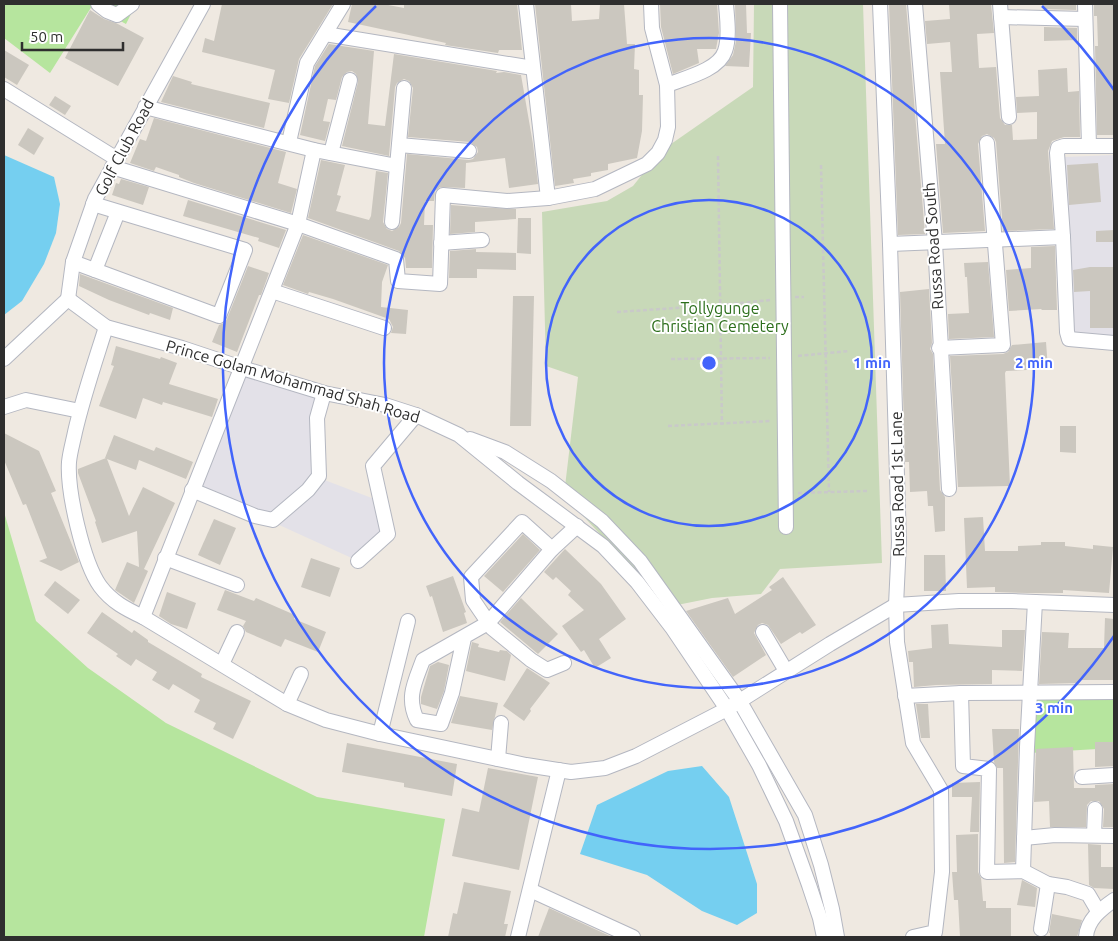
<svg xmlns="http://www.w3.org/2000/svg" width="1118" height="941" viewBox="0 0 1118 941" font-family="Ubuntu,sans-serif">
  <rect width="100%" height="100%" fill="#efe9e1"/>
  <g fill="#e3e1e8">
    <polygon points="1114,155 1114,339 1072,335 1065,157"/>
    <polygon points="243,373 319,396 314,476 377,500 385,532 356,560 196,487"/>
  </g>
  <g fill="#b6e59e">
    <polygon points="4,4 136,4 126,24 92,6 50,73 4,38"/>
    <polygon points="4,512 36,621 88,668 166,723 317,797 445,819 424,937 4,937"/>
    <polygon points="1114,695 1114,748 1030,753 1033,696"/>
  </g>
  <polygon fill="#c8d9b8" points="754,4 863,4 882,563 780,569 761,594 712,598 667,607 564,495 578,377 546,366 542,212 607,201 633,186 661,151 753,87"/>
  <g fill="#75cff0">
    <polygon points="4,155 54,177 60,204 56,233 44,264 22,301 4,315"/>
    <polygon points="702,766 729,797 757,884 757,913 737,925 702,911 647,875 580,854 597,805 668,771"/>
  </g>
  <g fill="#cbc7bf">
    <polygon points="222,4 333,4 299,59 289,103 268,99 275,70 202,52 205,38 214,41"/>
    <polygon points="352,4 383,4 404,8 404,4 517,4 522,50 499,50 498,53 445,45 446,43 348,22"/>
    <polygon points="535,4 571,4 572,21 599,19 600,4 624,4 627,44 635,44 634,69 639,70 639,95 643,95 642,131 637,158 608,164 608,170 591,173 591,176 573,179 574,183 555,186"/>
    <polygon points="660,4 717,4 719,33 716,49 697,49 699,63 673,74 661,27"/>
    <polygon points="735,4 746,4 747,33 751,33 749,67 725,66 733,55 736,41"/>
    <polygon points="889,4 906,4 925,234 898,235"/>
    <polygon points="949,4 991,4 994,33 977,34 979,68 996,67 1000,118 1005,125 1012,125 1013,140 1037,139 1037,112 1017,113 1016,97 1039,96 1038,70 1067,68 1068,92 1079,91 1080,137 1064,137 1052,141 1048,151 1054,229 1003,231 996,142 994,138 987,134 982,136 978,144 985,231 943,233 936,144 945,144 940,72 952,72 950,42 927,44 925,21 950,19"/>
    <polygon points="1043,4 1076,4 1076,10 1043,9"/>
    <polygon points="1094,4 1114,4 1113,135 1097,135 1095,46 1098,46 1097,16 1094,16"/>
    <polygon points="90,10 104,19 116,23 144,38 118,86 65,58"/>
    <polygon points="1044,27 1077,28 1077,40 1044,41"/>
    <polygon points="329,44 374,51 368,124 385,126 394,54 497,71 496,73 504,72 521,75 533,144 538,184 509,188 505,158 466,163 465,188 440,187 435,191 434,201 425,201 424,225 433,225 432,268 406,268 405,258 399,251 308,218 321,160 345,165 337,195 341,196 336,211 369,220 371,216 376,171 388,173 383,222 387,229 392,231 399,227 401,223 407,154 469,160 473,159 478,152 477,147 470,142 408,137 413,88 409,81 404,79 397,83 395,87 389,156 342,146 358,82 356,74 352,71 347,72 342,77 336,100 328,99 323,121 330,122 325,141 300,135 315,66"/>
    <polygon points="4,50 29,65 17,85 4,77"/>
    <polygon points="173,76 192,82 191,84 270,103 264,128 161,102"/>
    <polygon points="55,96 71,106 65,115 49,105"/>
    <polygon points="154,118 286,152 278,183 297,189 291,213 194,183 179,177 179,175 156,167 154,171 130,163 140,139 146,141"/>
    <polygon points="28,128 44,138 34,155 18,145"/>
    <polygon points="1098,163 1101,202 1069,205 1067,165"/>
    <polygon points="121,179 149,187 143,205 112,195 116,183 119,184"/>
    <polygon points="188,200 286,230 279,248 258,241 259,238 183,216"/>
    <polygon points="451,205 475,207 516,209 516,219 475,222 475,232 450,234"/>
    <polygon points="518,218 531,218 531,254 517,253"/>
    <polygon points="1114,230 1114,242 1096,242 1096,231"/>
    <polygon points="303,235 388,265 382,282 381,307 408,310 406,334 391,333 393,327 389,319 333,299 309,292 308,294 283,285"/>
    <polygon points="1055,246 1057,310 1042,310 1041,309 1009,311 1006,270 1031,268 1031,247"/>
    <polygon points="476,249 476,252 516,253 516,270 477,269 477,278 449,278 450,251"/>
    <polygon points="988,262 994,337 949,339 948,314 969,313 967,277 965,277 964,263"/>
    <polygon points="248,266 269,273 261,295 259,295 237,352 212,342 219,325 224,323 227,319"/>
    <polygon points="1090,267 1114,267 1114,328 1090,328 1090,291 1074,292 1073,270"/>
    <polygon points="80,274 173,308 170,320 150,313 149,315 109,300 79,286"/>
    <polygon points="929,289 932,343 930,349 933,354 940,490 945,497 945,531 935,532 933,506 928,506 927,491 910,492 909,462 905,462 900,292"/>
    <polygon points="513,296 534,296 531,426 510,426"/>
    <polygon points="1046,342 1048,369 1006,371 1005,373 1010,486 958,487 950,356 1003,354 1008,352 1012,345"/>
    <polygon points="116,346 160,359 161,357 177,363 169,384 218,399 212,417 163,402 162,405 143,398 136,419 99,406 114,366 111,365"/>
    <polygon points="1060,426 1076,426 1076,453 1060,452"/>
    <polygon points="4,433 39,451 56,491 51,493 79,562 61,571 39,561 47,558 26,504 23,505 4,460"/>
    <polygon points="114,435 154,451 156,447 193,462 186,479 139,460 136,470 107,459 129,516 143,487 175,503 144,569 148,571 134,603 115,590 127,562 139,567 137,531 102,543 95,522 96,521 78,473 78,469 106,458 105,458"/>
    <polygon points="983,517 985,551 1018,551 1018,546 1041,545 1041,542 1065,542 1065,546 1093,549 1093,545 1113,547 1109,593 1063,590 1063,593 1028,593 995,592 995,587 967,588 964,518"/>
    <polygon points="214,519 236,528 220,565 198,555"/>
    <polygon points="523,534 540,550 503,592 484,576"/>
    <polygon points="565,549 601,584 626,619 599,639 611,658 595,668 584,650 581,652 562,626 584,610 568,595 571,591 556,577 553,580 544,572"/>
    <polygon points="924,555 945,555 946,591 924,591"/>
    <polygon points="311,558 340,568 330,597 301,587"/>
    <polygon points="453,576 466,612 464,613 467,623 443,632 432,596 430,597 426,586"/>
    <polygon points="783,577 816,625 802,634 800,632 781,644 768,625 762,623 758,625 754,633 766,655 733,677 686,611 728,598 735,614 772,590 769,587"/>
    <polygon points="55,581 80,600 68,614 44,595"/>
    <polygon points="225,590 254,601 256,598 295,615 294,619 326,632 318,652 285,639 281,647 246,632 243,626 246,621 217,610"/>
    <polygon points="167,592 196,603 187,629 171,624 159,616"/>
    <polygon points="521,598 558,634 538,654 500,622"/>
    <polygon points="102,612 132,633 134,630 148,640 148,642 202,674 201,677 251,701 233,739 213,729 216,723 194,712 200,700 173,684 169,690 152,680 157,672 136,659 131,666 116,656 118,654 87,633"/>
    <polygon points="1105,618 1114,619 1114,680 1079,680 1079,683 1039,684 1042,632 1069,633 1068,648 1104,648"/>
    <polygon points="948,624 949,644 1002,647 1002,630 1025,630 1022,671 992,670 992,684 936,685 914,687 913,662 909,662 908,651 932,648 931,625"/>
    <polygon points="472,642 479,644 478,647 499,652 500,650 507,651 511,655 505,681 466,671"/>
    <polygon points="438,662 449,665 444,691 437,709 421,704 421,697 430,666"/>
    <polygon points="527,668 550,683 530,709 531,711 524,721 503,706"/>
    <polygon points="460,696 498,703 492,730 451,723"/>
    <polygon points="916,704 928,704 930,738 921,738"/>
    <polygon points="992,729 1019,729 1015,862 1004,863 1003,768 997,768 994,762"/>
    <polygon points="1095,742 1114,742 1114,766 1095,767"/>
    <polygon points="347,743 457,764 452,796 404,787 404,783 342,772"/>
    <polygon points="1073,747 1074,788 1095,788 1095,785 1114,784 1114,827 1103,827 1104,809 1099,801 1091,801 1087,805 1086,827 1050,827 1049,801 1034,802 1036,749"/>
    <polygon points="488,768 538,777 519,870 452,856 462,808 479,812"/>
    <polygon points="980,782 979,832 970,832 972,797 952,797 952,783"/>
    <polygon points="978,834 978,872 981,878 983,901 986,901 986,908 1011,908 1011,937 960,937 958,900 954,900 952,872 957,872 956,835"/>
    <polygon points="1088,844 1101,845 1101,867 1114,867 1114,889 1094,888 1089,885"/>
    <polygon points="1022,880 1037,888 1035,907 1017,905"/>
    <polygon points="464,882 511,891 504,924 508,924 505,937 448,937 453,913 457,914"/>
    <polygon points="549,908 612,937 538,937"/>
    <polygon points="1052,914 1082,920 1077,937 1050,937 1050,933 1049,933"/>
  </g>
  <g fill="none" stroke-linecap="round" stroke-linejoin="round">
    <g stroke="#b4b7c1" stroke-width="16">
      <g id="minor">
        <polyline points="98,4 107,11 117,15 132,4"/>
        <polyline points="526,4 548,198 595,189 647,164 658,153 665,140 668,127 667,85 652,28 651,4"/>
        <polyline points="780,4 786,527"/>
        <polyline points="880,4 890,244 899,542 896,605 897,642 913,743 941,790 942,872 935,932 913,937"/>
        <polyline points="915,4 935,243 949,489"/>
        <polyline points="1000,4 1009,117"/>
        <polyline points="1085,4 1089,146"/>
        <polyline points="1001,17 1085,19"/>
        <polyline points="325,34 533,68"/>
        <path d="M667,85C685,78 719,70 725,51C730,37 727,18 726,4"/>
        <polyline points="4,89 117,159"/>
        <polyline points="145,107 314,150 397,166"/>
        <polyline points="289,142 307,63 343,4"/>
        <polyline points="399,145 469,151"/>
        <polyline points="1114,146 1064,146 1058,148 1057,153 1063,237 1067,332 1069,339 1114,343"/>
        <polyline points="331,153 350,80"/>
        <polyline points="112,167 298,224 396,259 398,281 440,284 443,195 507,201 548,198"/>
        <polyline points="392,222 404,88"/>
        <polyline points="441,243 482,240"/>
        <polyline points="890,244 1063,237"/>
        <polyline points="73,262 219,316 245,250 93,204"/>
        <polyline points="95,270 118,212"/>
        <polyline points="272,291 384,328"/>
        <polyline points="68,299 106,327 182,348 242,368 324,393 385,405 416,415 459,435 518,483 603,546 637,582 673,629 727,709 759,765 786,821 809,885 820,918 824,937"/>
        <polyline points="68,299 73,262 95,199 203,4"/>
        <path d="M106,327C95,362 83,397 75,432C73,442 70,452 69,462C67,491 83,562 100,586C112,602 126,609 143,617L287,704L326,720L380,734L526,765L571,772L605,768L636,756L727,709L830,644L896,605L959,601H1012L1114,605"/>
        <polyline points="939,348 1003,345 987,143"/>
        <polyline points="4,359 68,299"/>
        <polyline points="4,407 26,400 80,411"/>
        <polyline points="470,439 505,452 551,481 602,521 640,561 739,700 805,815 821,865 832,909 837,937"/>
        <polyline points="192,490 255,516 273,520 308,490 319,476 317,418 324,393"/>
        <polyline points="165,558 237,585"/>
        <polyline points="358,561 388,534 373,466 416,415"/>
        <polyline points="143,617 298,224 314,150"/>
        <polyline points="763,632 786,671"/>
        <path d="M464,638L452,693L441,724L417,720C406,697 415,682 423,660L488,623L552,549"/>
        <polyline points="564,663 547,670 531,660 492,628 473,600 471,577 522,522 552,549 577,526"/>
        <polyline points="222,664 237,632"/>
        <polyline points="961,693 963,766 989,769 987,872 1023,871 1048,884 1067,887 1088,894 1098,911"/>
        <polyline points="905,696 961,693 1114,692"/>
        <polyline points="287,704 301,674"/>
        <polyline points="380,734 408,621"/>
        <polyline points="498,759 501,723"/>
        <polyline points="1082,777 1114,775"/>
        <polyline points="1094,835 1095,809"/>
        <polyline points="1024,838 1055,835 1114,836"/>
        <polyline points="1023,871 1027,747 1035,602"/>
        <polyline points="530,890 633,937"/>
        <polyline points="1041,929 1048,884"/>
        <polyline points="518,937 559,770"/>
        <path d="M1086,937C1087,920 1101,909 1114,900"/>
      </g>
    </g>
    <g stroke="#c9c9c9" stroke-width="2.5" stroke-dasharray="4 2.5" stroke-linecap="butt">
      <polyline points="718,156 722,425"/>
      <polyline points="821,165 829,492"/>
      <polyline points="795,297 804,297"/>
      <polyline points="617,312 721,305 770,300"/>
      <polyline points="798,356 849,351"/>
      <polyline points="671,359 770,358"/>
      <polyline points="668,426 771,421"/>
      <polyline points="798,493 867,491"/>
    </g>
    <use href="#minor" stroke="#fff" stroke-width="14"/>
  </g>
  <g fill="none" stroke="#4264fb" stroke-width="2.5">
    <circle cx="709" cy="363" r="163"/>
    <circle cx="709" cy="363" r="325"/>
    <path d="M1114 636A488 488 0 1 1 376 6M1042 6A488 488 0 0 1 1114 90"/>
  </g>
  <g text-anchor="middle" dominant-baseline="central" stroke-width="4" stroke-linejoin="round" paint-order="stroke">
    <g font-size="16" fill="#2e2e2e" stroke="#fff">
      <text transform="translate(124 147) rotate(-62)">Golf Club Road</text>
      <text transform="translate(933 246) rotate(-94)">Russa Road South</text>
      <text transform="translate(293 381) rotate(16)">Prince Golam Mohammad Shah Road</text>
      <text transform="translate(897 484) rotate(-91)">Russa Road 1st Lane</text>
    </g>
    <g font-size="16" fill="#2c6e1b" stroke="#fff">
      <text x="720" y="308">Tollygunge<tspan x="720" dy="18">Christian Cemetery</tspan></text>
    </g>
  </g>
  <circle cx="709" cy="363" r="8" fill="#4264fb" stroke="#fff" stroke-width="2.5"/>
  <g font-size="15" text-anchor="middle" font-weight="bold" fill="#4264fb" stroke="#fff" stroke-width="4" stroke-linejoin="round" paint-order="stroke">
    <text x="872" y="368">1 min</text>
    <text x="1034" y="368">2 min</text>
    <text x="1054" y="713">3 min</text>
  </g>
  <rect width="1118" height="941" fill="none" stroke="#2e2e2e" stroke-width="10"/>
  <path d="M22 42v8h101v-8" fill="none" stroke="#2e2e2e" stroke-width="2.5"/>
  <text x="30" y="42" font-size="15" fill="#2e2e2e" stroke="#ffffff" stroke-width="4" paint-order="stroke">50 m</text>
</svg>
